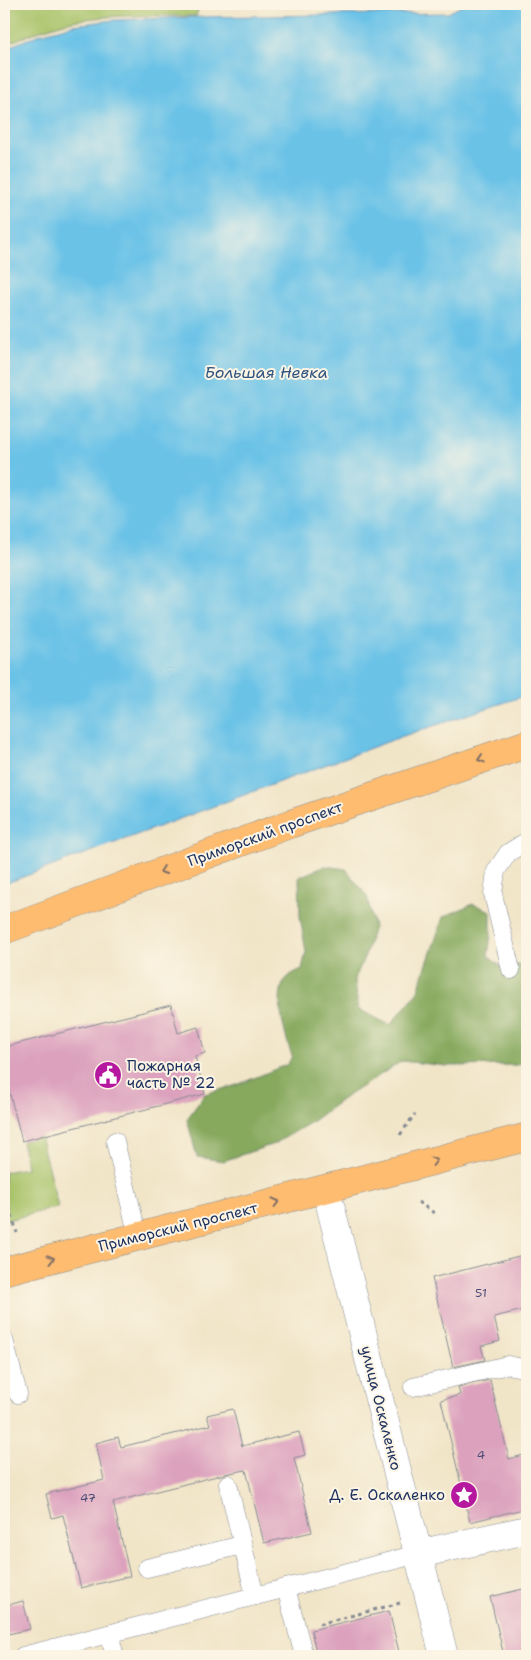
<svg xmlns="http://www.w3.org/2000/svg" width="531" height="1660" viewBox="0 0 531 1660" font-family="'Shantell Sans',sans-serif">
  <rect width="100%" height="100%" fill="#fcf5e5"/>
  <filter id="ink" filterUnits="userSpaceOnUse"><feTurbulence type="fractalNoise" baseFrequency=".02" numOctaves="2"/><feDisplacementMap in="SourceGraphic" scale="10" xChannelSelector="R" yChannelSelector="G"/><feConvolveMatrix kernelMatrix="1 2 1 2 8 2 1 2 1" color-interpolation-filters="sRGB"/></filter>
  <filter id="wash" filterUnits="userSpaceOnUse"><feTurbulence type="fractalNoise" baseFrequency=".0096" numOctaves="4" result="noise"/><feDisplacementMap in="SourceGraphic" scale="20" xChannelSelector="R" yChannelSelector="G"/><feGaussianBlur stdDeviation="1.12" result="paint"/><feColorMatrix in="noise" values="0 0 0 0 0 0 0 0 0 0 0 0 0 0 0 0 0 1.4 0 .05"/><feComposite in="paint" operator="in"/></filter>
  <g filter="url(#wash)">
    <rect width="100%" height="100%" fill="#f1e5c8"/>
    <g fill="#a8c369" stroke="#627964">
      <path d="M4,4H200L196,16C156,16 112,14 73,21C49,26 26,36 4,45Z"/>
      <polygon points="40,1136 58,1207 4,1221 4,1172 27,1168 22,1141"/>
    </g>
    <path fill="#86a95d" stroke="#506c5e" d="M325,866L346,869L367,896L374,927L366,953L355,979L358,1009L390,1025L417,993L443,917L473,904L491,911V934L488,956L503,968L527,962V1062L517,1065L447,1066L402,1061L344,1098L310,1123L274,1144L223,1161L197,1157L187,1119L205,1094L237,1085L288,1064L292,1056C286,1038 271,991 288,977C292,973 298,971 302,969L306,952L300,917L299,877Z"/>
    <polygon fill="#6ac2e7" stroke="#4278a2" points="465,4 527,4 527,695 403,736 4,884 4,49 40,34 73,25 115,20 198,17 448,13"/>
    <g id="blocks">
      <g fill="#dca1bd">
        <polygon points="171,1005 178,1033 198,1027 205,1053 195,1056 205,1094 22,1141 8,1087 4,1088 4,1047"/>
        <polygon points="527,1254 527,1309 494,1317 500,1341 481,1346 485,1360 453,1367 432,1278"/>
        <polygon points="490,1380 509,1459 527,1454 527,1508 470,1522 441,1400 460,1395 458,1387"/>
        <polygon points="233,1409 242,1446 299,1432 305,1455 294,1458 312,1532 264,1543 246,1470 225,1474 113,1502 130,1576 81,1588 63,1515 52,1518 46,1494 104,1480 96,1443 118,1437 121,1447 210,1425 207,1415"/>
        <polygon points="527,1588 527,1656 504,1656 490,1597"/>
        <polygon points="23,1601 30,1629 4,1635 4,1606"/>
        <polygon points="389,1611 400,1656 317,1656 311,1630"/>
      </g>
    </g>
  </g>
  <g filter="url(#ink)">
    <use href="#blocks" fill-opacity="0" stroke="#868a93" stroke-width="1"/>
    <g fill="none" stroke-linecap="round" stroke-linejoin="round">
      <g stroke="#868a93" stroke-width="19">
        <g id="lane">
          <polyline points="511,970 493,894 496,871 508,853 527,841"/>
          <polyline points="115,1141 138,1237"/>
          <polyline points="4,1340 18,1394"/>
          <polyline points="413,1387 508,1365 527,1369"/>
          <polyline points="228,1484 255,1596"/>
          <polyline points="147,1568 242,1545"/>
          <polyline points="286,1588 304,1656"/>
          <polyline points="109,1634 115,1656"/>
          <polyline points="23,1656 418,1554"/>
        </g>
      </g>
      <g stroke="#868a93" stroke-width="29">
        <g id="street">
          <polyline points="326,1189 444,1656"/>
          <polyline points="418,1554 527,1530"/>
        </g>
      </g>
      <g stroke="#868a93" stroke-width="29">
        <g id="primary">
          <polyline points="4,930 290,824 527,744"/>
          <polyline points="4,1271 527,1137"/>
        </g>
      </g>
      <g stroke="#868a93" stroke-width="3" stroke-dasharray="4 4" stroke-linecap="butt">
        <polyline points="400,1135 415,1114"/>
        <polyline points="4,1195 6,1194 17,1233"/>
        <polyline points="418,1202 437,1215"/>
        <polyline points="319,1624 400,1603"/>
      </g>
      <use href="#lane" stroke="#fff" stroke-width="18"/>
      <use href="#street" stroke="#fff" stroke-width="28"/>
      <use href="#primary" stroke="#fdbc70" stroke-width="28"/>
    </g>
    <defs><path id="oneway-chevron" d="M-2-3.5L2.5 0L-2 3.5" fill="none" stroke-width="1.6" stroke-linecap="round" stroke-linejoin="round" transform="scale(1.25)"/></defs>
    <g stroke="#816e66">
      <use href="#oneway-chevron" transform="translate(481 759) rotate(162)"/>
      <use href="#oneway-chevron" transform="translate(163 871) rotate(160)"/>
      <use href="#oneway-chevron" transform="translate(434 1161) rotate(-14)"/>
      <use href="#oneway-chevron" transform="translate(276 1202) rotate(-14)"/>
      <use href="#oneway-chevron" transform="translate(51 1259) rotate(-14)"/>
    </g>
  </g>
  <defs>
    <g id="civic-disc" transform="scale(1.4375)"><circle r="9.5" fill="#b5179e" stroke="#fcf5e5"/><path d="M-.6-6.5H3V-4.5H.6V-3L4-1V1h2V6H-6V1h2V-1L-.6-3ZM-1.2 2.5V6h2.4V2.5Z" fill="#fff"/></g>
    <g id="sight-disc" transform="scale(1.4375)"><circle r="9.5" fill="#b5179e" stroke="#fcf5e5"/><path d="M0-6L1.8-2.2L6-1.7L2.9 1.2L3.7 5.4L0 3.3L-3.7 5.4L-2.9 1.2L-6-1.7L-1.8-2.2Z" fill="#fff"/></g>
  </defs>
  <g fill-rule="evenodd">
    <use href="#civic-disc" x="108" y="1075"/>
    <use href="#sight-disc" x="464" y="1495"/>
  </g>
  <g text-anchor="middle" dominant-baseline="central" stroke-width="4" stroke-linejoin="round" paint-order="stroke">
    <g font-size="12" fill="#4b4c76">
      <text x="481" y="1293">51</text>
      <text x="481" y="1455">4</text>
      <text x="88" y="1498">47</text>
    </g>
    <g font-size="15" fill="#1b2f5e" stroke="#fcf5e5">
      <text transform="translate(265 834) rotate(-20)">Приморский проспект</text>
      <text transform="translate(178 1227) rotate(-14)">Приморский проспект</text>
      <text transform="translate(381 1408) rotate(76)">улица Оскаленко</text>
    </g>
    <g font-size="15" fill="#1b2f5e" stroke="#fcf5e5" text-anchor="start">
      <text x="127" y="1066">Пожарная<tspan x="127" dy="17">часть № 22</tspan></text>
      <text x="445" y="1495" text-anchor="end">Д. Е. Оскаленко</text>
    </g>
    <g font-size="16" font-style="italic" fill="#2f5480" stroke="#fcf5e5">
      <text x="266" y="372">Большая Невка</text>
    </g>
  </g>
  <rect width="531" height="1660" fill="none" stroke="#fcf5e5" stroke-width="20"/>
</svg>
